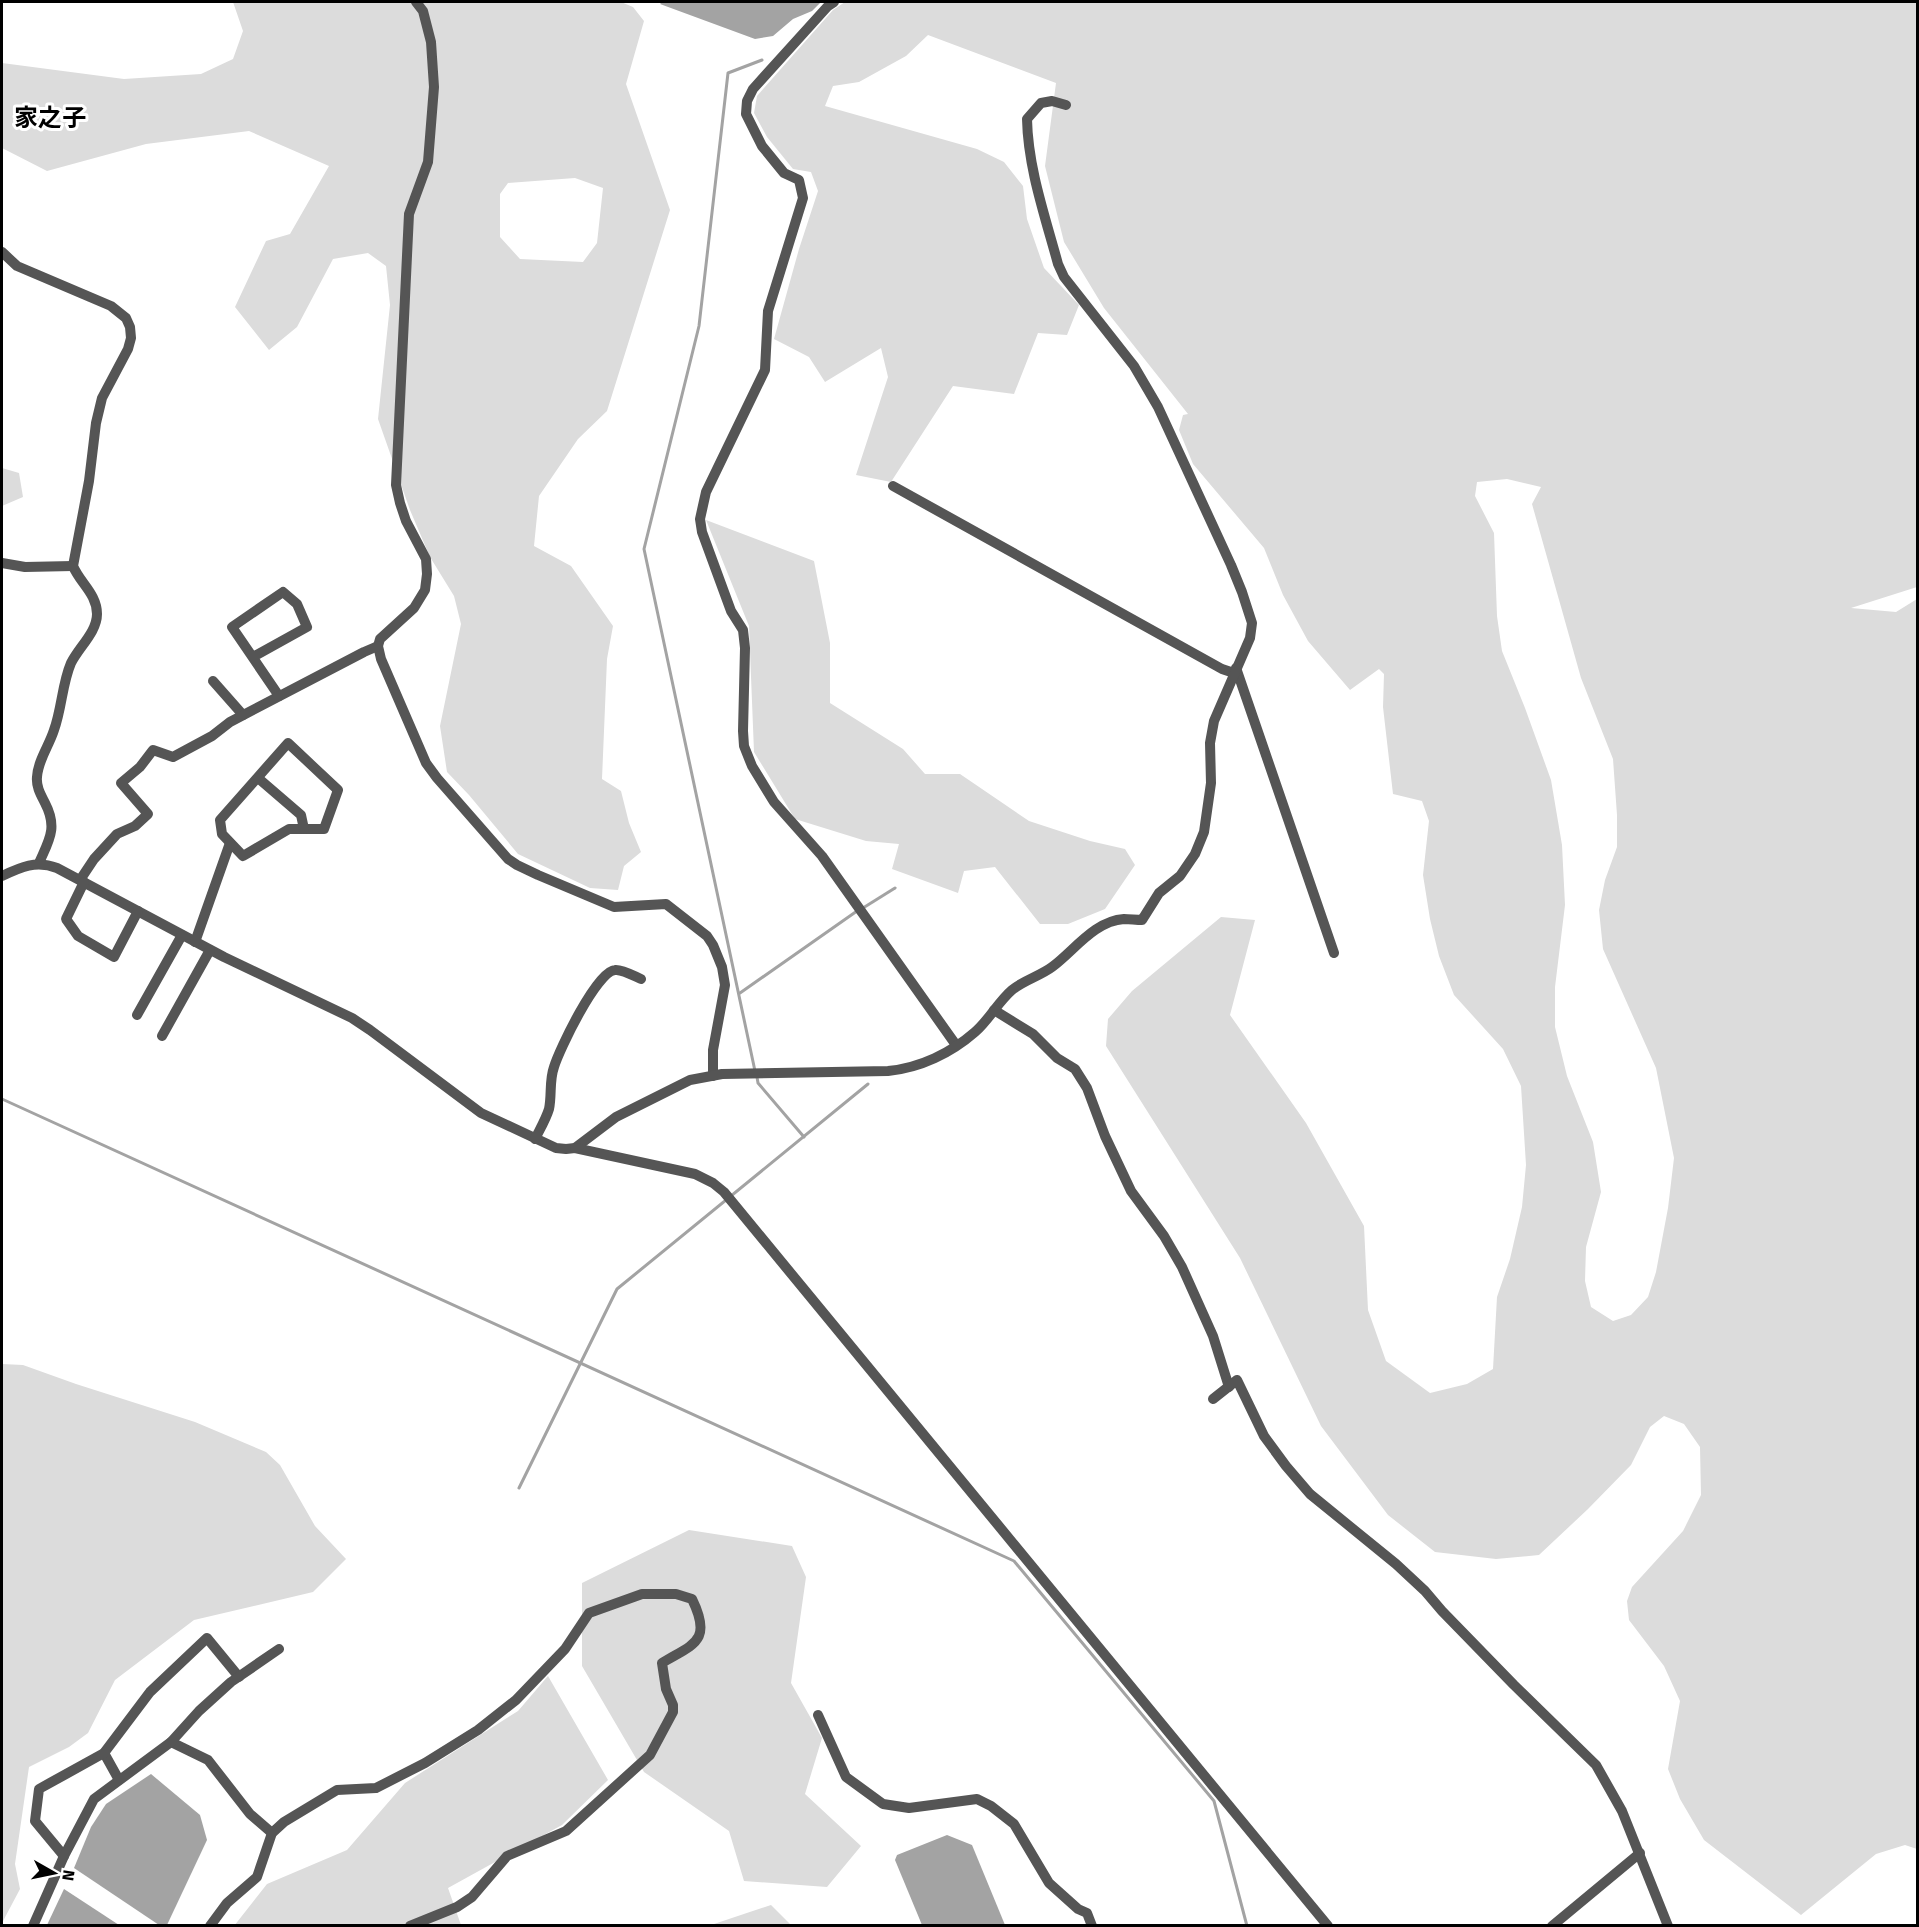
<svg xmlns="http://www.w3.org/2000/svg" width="1919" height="1927" viewBox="0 0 1919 1927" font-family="'Fira Sans','Noto Sans JP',sans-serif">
  <rect width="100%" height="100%" fill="#fff"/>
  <g fill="#dcdcdc" fill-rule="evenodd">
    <path d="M233,2H621L633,7L644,21L626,84L670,210L607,411L578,439L539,496L534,546L571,566L613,626L607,659L602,779L621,791L629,823L641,852L624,866L618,890L590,888L518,854L469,795L447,772L440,726L461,624L454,596L430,557L410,510L378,419L390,305L386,266L368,253L333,259L297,327L269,350L235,307L266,241L290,234L329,166L249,131L146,144L47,171L2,148V63L124,79L201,74L233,59L243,31ZM575,178L603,188L597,243L583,262L520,259L500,237V194L508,183Z"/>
    <path d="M845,2H1917V587L1851,608L1896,612L1917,599V1849L1905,1845L1876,1854L1801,1915L1704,1840L1680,1799L1668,1769L1680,1701L1664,1666L1629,1620L1627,1601L1632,1587L1683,1531L1701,1495L1700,1447L1684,1424L1664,1416L1650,1427L1631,1465L1588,1509L1539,1555L1496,1559L1435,1552L1388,1515L1321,1426L1240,1258L1106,1046L1108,1019L1132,991L1221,917L1255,920L1230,1015L1306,1123L1364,1226L1368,1310L1386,1361L1430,1393L1467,1384L1493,1369L1497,1297L1510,1259L1522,1207L1526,1165L1521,1086L1503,1049L1454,995L1439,956L1430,919L1423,875L1429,821L1422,801L1393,794L1383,707L1384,674L1379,669L1350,690L1308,641L1283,595L1264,548L1193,464L1179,430L1183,415L1188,414L1104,308L1064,242L1045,166L1056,83L928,35L906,56L859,82L833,86L825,106L977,149L1004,162L1023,186L1027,219L1044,268L1079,305L1067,335L1038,333L1014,394L953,386L891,482L856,475L888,377L881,348L825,382L809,357L774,339L799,249L818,191L811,172L793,169L767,137L754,113L757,96L833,10ZM1507,479L1541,487L1532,504L1581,678L1613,759L1617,815V847L1605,880L1599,910L1603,949L1656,1068L1674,1158L1668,1208L1656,1272L1648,1297L1631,1315L1613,1321L1591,1307L1585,1281L1586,1247L1601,1192L1593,1142L1567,1076L1555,1027V987L1565,905L1562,845L1551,780L1525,708L1502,651L1497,616L1494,533L1475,496L1477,482Z"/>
    <polygon points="2,468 19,473 23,497 2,506"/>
    <polygon points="706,520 814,561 830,643 830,703 903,749 925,774 960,774 1029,821 1090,841 1125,849 1135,865 1105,909 1068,924 1040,924 995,867 964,871 958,893 892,869 899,844 866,841 795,819 754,752 749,626"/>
    <polygon points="2,1364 23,1365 76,1384 195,1422 266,1452 280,1465 315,1526 346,1559 313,1592 194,1620 115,1680 88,1733 69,1747 29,1767 15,1864 20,1889 2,1923"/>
    <polygon points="689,1530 792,1546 806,1577 791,1683 822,1738 805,1794 861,1846 827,1887 744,1881 729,1831 644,1772 582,1666 582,1583"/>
    <polygon points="548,1676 608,1780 562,1825 448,1888 461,1925 234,1926 267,1884 347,1850 405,1783 518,1711"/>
    <polygon points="771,1905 791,1925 711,1925"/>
  </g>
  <g fill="#a3a3a3">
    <polygon points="662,2 821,2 812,11 793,19 773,36 755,39 660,4"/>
    <polygon points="151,1774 200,1815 207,1840 167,1925 159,1925 74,1868 91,1827 106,1804"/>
    <polygon points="947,1835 972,1845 1005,1925 922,1925 895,1860 897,1855"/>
    <polygon points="64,1889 119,1925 47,1925"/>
  </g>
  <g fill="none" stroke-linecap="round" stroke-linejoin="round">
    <g stroke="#a3a3a3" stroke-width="3">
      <polyline points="863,908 895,888"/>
      <polyline points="740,993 857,911"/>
      <polyline points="755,1071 644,549 699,326 728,73 762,60"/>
      <polyline points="757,1077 758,1083 804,1137"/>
      <polyline points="2,1099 1014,1561 1214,1801 1247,1926"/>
      <polyline points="519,1488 617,1289 868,1084"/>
    </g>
    <g stroke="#555" stroke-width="10">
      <polyline points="416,2 423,11 431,42 434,87 428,162 409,214 396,485 400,503 406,521 426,559 427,574 425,590 414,608 380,639 378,646 381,659 426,763 437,778 508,859 517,865 538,875 614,907 666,904 707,936 713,945 722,967 725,985 713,1050 713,1076"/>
      <polyline points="834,2 828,6 753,89 747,101 746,114 762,146 784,173 799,180 803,198 768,311 765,370 706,492 700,519 702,532 731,611 743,630 745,648 743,731 744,746 752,766 774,802 822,856 956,1045"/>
      <path d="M2,252L17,266L111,306L126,318L130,327L131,338L128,349L102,398L96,423L89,481L73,566C80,583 97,594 97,614C97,632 79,647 71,663C62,684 62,708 54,730C49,746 38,760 37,777C36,787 41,795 45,803C58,828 49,840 39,863"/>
      <polyline points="893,486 1222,669 1234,673"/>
      <polyline points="2,563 25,567 73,566"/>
      <polyline points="253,657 307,627 297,604 283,592 232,627 279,696"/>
      <polyline points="1236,668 1334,953"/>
      <polyline points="213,681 243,715"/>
      <polygon points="288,743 338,790 324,829 289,829 243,856 222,834 220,820"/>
      <polyline points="258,778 301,815 304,829"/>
      <path d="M2,876C21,867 36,860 57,868L224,957L352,1018L370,1030L481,1113L556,1148L566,1149L575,1148L616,1117L690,1080L722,1074L888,1071C920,1068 951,1053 975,1032C989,1020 998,1002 1012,990C1024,980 1040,976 1052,967C1074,951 1094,921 1124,919C1130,919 1136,920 1142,920L1159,893L1180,876L1195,854L1204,832L1211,783L1210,743L1214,721L1250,638L1252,623L1242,592L1231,565L1158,407L1134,366L1064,277L1058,264C1045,216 1028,168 1027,119L1041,103L1052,101L1066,105"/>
      <polyline points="80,880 94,859 117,834 135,826 148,814 121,783 140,767 153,750 173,757 212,736 230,722 364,652 378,646"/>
      <polyline points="84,882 66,919 78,936 114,957 138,911"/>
      <polyline points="195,942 230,843"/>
      <polyline points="994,1010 1033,1034 1057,1058 1075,1069 1087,1088 1105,1136 1131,1191 1164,1236 1182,1267 1213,1336 1229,1387"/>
      <polyline points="137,1015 182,935"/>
      <polyline points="162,1036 210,950"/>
      <path d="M535,1139C540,1129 546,1119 549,1109C552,1095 549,1081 554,1067C559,1050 597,971 615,970C622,969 634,976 641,979"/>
      <polyline points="575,1148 695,1174 713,1183 724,1192 1328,1926"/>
      <polyline points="1213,1399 1237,1380 1264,1436 1286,1466 1310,1494 1396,1564 1425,1591 1442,1611 1514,1685 1596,1765 1622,1811 1668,1926"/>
      <polyline points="818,1715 846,1777 883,1804 909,1808 977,1799 991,1806 1014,1824 1049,1883 1078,1909 1087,1913 1092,1926"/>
      <polyline points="171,1742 208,1760 250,1814 272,1833"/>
      <polyline points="104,1753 119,1780"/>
      <polyline points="64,1856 35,1821 39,1789 104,1753 150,1692 207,1638 239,1677"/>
      <polyline points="33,1926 64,1856 94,1799 171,1742 199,1711 231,1682 279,1649"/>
      <path d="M210,1926L227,1903L257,1877L272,1833L284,1822L337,1790L376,1788L425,1763L478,1730L516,1700L565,1649L589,1613L642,1594H676L692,1599C713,1642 693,1644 662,1663L666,1689L673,1705V1712L650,1755L566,1831L507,1856L472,1897L457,1907L410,1926"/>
      <polyline points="1552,1926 1640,1853"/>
    </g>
  </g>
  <g text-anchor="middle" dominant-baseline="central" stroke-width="6" stroke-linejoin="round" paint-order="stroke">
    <g font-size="24" font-weight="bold" fill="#000" stroke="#fff">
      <text x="50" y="118">家之子</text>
    </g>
  </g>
  <rect width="1919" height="1927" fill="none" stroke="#000000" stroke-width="6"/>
  <g transform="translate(54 1873) rotate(99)" stroke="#ffffff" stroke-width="4.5" paint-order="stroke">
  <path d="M0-4.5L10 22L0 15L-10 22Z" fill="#000000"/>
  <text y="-9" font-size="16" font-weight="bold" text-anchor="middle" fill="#000000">N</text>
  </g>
</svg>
